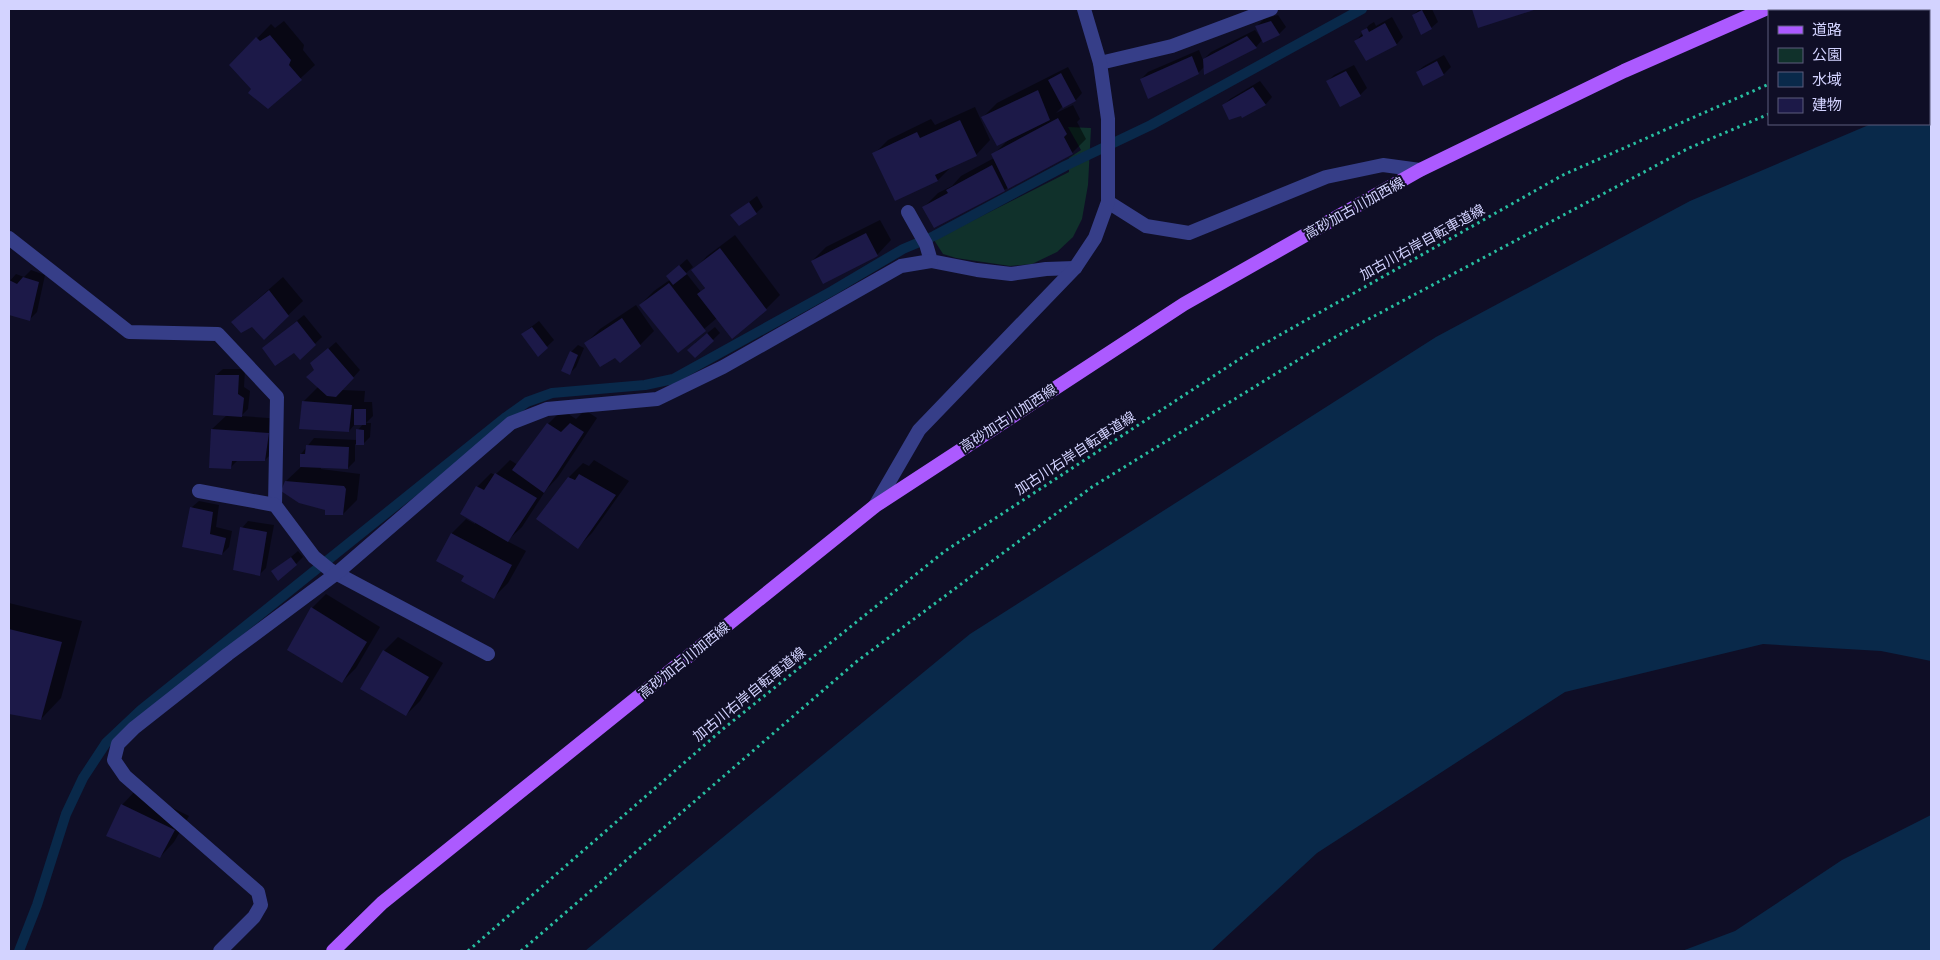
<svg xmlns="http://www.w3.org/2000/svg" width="1940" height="960" viewBox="0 0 1940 960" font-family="Quicksand,'Noto Sans JP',sans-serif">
  <rect width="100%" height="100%" fill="#0f0e26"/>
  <polygon fill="#10312b" points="1068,127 1091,128 1088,185 1082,219 1073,237 1057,252 1032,264 1010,266 956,258 943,254 934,240 1069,172 1069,158 1081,150"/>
  <g fill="#09294a">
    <polygon points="1931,98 1931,661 1881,651 1763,644 1565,692 1317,853 1211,951 585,951 970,634 1436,337 1690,201 1871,124 1929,124 1929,99"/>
    <polygon points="1931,815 1931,951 1682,951 1735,931 1842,860"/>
  </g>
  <g fill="#0007">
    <polygon points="1420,9 1432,9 1438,22 1431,28 1413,15"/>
    <polygon points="1473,9 1534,9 1479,27"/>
    <polygon points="1278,15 1286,27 1279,34 1263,39 1256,47 1205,73 1205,66 1198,73 1141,79 1148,72 1199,50 1203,60 1211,52 1255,30 1261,38 1257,26 1264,19"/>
    <polygon points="1392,17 1403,37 1397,44 1366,60 1356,41 1369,25 1374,22 1376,26"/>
    <polygon points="284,21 304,45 303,50 315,65 268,108 231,65 271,24 275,28"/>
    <polygon points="1444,55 1451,67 1444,74 1424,84 1417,72 1424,66"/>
    <polygon points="1354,65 1367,88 1360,95 1340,105 1327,82 1334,75"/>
    <polygon points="1068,67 1082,93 1076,100 1063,106 1056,113 1073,105 1080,119 1077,122 1086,139 1072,153 1004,190 924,207 938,193 952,186 961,176 994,158 993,155 1008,140 983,117 997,103"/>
    <polygon points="1260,81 1272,97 1266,104 1243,116 1223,106 1230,99"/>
    <polygon points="975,107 990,140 976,155 952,166 938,180 874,154 888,140 931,119 935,125"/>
    <polygon points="757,196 763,207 756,213 732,215"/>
    <polygon points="880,220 891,240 877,255 823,282 812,261 826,247"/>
    <polygon points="735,235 780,295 766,309 717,318 678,351 640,305 654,291 671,279 668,276 687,259 693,267 686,273 701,292 706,286 693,271 707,256"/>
    <polygon points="31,270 45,275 37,312 30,319 9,314 9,282 16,274 24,277"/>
    <polygon points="283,277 303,301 264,338 252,325 232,322"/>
    <polygon points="636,305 654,331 640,345 615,357 586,343 600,329"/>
    <polygon points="304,315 322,337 300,358 294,352 264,348"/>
    <polygon points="539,321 554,340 538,355 522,334"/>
    <polygon points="715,327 720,333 695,357 695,343"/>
    <polygon points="336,342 360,370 342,390 365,391 364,402 372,402 373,416 366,423 371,423 370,437 363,444 355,444 355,461 348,468 321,467 321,469 360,474 357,500 343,514 326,509 286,481 301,467 301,454 314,438 357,440 358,430 364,423 356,423 349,431 303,402 319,386 315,369 319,357"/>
    <polygon points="578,345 584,348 576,367 570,373 571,352"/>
    <polygon points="223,369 245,369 244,387 250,391 248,409 241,416 282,419 279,446 265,460 239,459 231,467 212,429 227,415 216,375"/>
    <polygon points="562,410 576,419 585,410 597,418 558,477 546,490 522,527 507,541 526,551 508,583 494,597 466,575 438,561 452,533 466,519 475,524 476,522 477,487 491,473 495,475 510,460 518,465 548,424"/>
    <polygon points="594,460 629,481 592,533 578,547 569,477 583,463 589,466"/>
    <polygon points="199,501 219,505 216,527 232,531 229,547 222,554 192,507"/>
    <polygon points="248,521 274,525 266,568 259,575 242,528"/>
    <polygon points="298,551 303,557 296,564 273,572"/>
    <polygon points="326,594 380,627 356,668 342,682 312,608"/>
    <polygon points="9,603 82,621 61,698 41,719 9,713"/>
    <polygon points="398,637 443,663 420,701 406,715 384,651"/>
    <polygon points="136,790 189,816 174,842 160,857 108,836 122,805"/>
  </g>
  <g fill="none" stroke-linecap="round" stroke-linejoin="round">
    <polyline stroke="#09294a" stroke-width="10" points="19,951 37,905 66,814 83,778 106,743 141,710 506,417 527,402 552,393 645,385 673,379 832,291 903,249 934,236 1065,166 1151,125 1362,9"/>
  </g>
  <g fill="#1c1948">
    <polygon points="1472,9 1537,9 1478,28"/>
    <polygon points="1422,10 1432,29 1421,35 1412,15"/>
    <polygon points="1271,21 1280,35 1263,43 1255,26"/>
    <polygon points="1385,23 1397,45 1366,61 1354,41 1363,36 1361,31 1367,28 1369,32"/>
    <polygon points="270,35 291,60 289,65 302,80 268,109 248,93 251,89 229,65 256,37 260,41"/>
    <polygon points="1247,36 1257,48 1204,75 1203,59"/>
    <polygon points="1192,56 1199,74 1148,99 1140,79"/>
    <polygon points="1437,61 1444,75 1423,86 1416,72"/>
    <polygon points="1346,71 1361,96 1340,107 1326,81"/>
    <polygon points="1061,73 1076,101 1063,108 1048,80"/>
    <polygon points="1253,87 1266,105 1242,118 1241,116 1229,120 1222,105"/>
    <polygon points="1038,90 1050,120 997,146 981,117"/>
    <polygon points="1058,118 1067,134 1064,137 1073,154 1008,189 991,154"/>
    <polygon points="960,120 977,156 935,175 938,181 895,201 872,153 917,132 920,138"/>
    <polygon points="992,165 1005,191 934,228 922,207 948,193 946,190"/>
    <polygon points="749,202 757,214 739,226 730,215"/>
    <polygon points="866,233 878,256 823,284 811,261"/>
    <polygon points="720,248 767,310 732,339 697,294 705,288 691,270"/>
    <polygon points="679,265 687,274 673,285 666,276"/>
    <polygon points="23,277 39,282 30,321 9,315 9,280 17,284"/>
    <polygon points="669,283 706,331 678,353 639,305"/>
    <polygon points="269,290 289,316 264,340 252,327 241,333 231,322"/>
    <polygon points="622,318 641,346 620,363 615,358 600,367 584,343"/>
    <polygon points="297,321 316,345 300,360 294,353 275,366 262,348"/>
    <polygon points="532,327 548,348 538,357 521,334"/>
    <polygon points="707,333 714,341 695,358 687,350"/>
    <polygon points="328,348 354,378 336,397 327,396 306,377 314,370 310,363"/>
    <polygon points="570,351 578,355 570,375 561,371"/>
    <polygon points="215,375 239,375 238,394 244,398 242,417 213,415"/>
    <polygon points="302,401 352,405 349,432 299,429"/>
    <rect x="354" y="409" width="12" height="16"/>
    <polygon points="547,423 561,432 570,423 584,432 544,493 512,470"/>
    <polygon points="211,429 269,433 265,461 232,461 231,469 209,468"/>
    <polygon points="356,429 364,430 364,445 356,445"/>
    <polygon points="306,445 349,447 348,469 300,467 300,454 305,454"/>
    <polygon points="495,473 537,498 508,542 460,514 476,486 484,490"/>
    <polygon points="579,474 616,495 578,549 536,519 568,477 575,480"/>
    <polygon points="285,481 344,486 346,489 343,515 325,515 325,510 299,503 281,491"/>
    <polygon points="190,507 213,512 210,534 226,538 222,555 182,547"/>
    <polygon points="240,527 267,532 260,576 233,570"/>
    <polygon points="451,533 512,565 494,599 461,581 464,576 436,561"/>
    <polygon points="291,557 297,565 278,581 271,571"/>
    <polygon points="311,607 367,642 342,683 287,650"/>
    <polygon points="9,629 62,642 41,720 9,714"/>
    <polygon points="383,650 429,677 406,716 360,689"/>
    <polygon points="121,804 175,830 160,858 106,836"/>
  </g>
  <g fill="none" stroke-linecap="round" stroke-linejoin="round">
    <g stroke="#28bea1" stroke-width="3" stroke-dasharray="2.5 4" stroke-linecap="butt">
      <polyline points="1929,15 1931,14"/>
      <polyline points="1929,47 1931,46"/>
      <polyline points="468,951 723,729 945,551 1255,349 1563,175 1769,84"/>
      <polyline points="521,951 856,662 1092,487 1337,336 1689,148 1769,114"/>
    </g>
    <g stroke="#363e88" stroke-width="14">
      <polyline points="1100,63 1172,46 1271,9"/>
      <polyline points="1108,202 1146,226 1189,233 1326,177 1383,165 1420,170"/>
      <polyline points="908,212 926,244 931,261 977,270 1011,274 1046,269 1075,268"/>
      <polyline points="9,238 129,332 218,334 277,397 275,505"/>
      <polyline points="199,491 275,505 314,557 330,570 488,654"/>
      <polyline points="875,506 919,430 1075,268 1095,238 1108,202 1108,119 1100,63 1084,9"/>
      <polyline points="220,951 254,917 261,905 258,892 125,776 114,760 118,744 134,728 228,654 337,573 511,423 547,409 657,399 723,367 901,266 931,261"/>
    </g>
    <polyline stroke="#ac5aff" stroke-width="14" points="333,951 382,903 875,506 1184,304 1420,170 1624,71 1765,9"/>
  </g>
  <g text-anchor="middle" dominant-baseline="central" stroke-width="4" stroke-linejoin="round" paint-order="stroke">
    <g font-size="14" fill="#d3d3ff" stroke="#0f0e26">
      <text transform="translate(1354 208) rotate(-29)">高砂加古川加西線</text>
      <text transform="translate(1422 242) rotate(-29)">加古川右岸自転車道線</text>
      <text transform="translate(1008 418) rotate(-33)">高砂加古川加西線</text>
      <text transform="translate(1075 453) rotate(-33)">加古川右岸自転車道線</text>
      <text transform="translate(684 660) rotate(-39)">高砂加古川加西線</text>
      <text transform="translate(749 694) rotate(-39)">加古川右岸自転車道線</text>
    </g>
  </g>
  <rect width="1940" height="960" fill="none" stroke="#d3d3ff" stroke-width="20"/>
  <rect x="1768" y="10" width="162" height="115" fill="#0f0e26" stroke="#5d5d7d"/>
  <rect x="1778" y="26" width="25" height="8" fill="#ac5aff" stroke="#5d5d7d"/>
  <text x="1812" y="35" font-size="15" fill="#d3d3ff">道路</text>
  <rect x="1778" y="48" width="25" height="15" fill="#10312b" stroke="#5d5d7d"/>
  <text x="1812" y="60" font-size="15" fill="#d3d3ff">公園</text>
  <rect x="1778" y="72" width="25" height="15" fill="#09294a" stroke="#5d5d7d"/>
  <text x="1812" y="85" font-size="15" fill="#d3d3ff">水域</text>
  <rect x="1778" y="98" width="25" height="15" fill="#1c1948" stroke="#5d5d7d"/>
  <text x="1812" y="110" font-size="15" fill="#d3d3ff">建物</text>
</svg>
